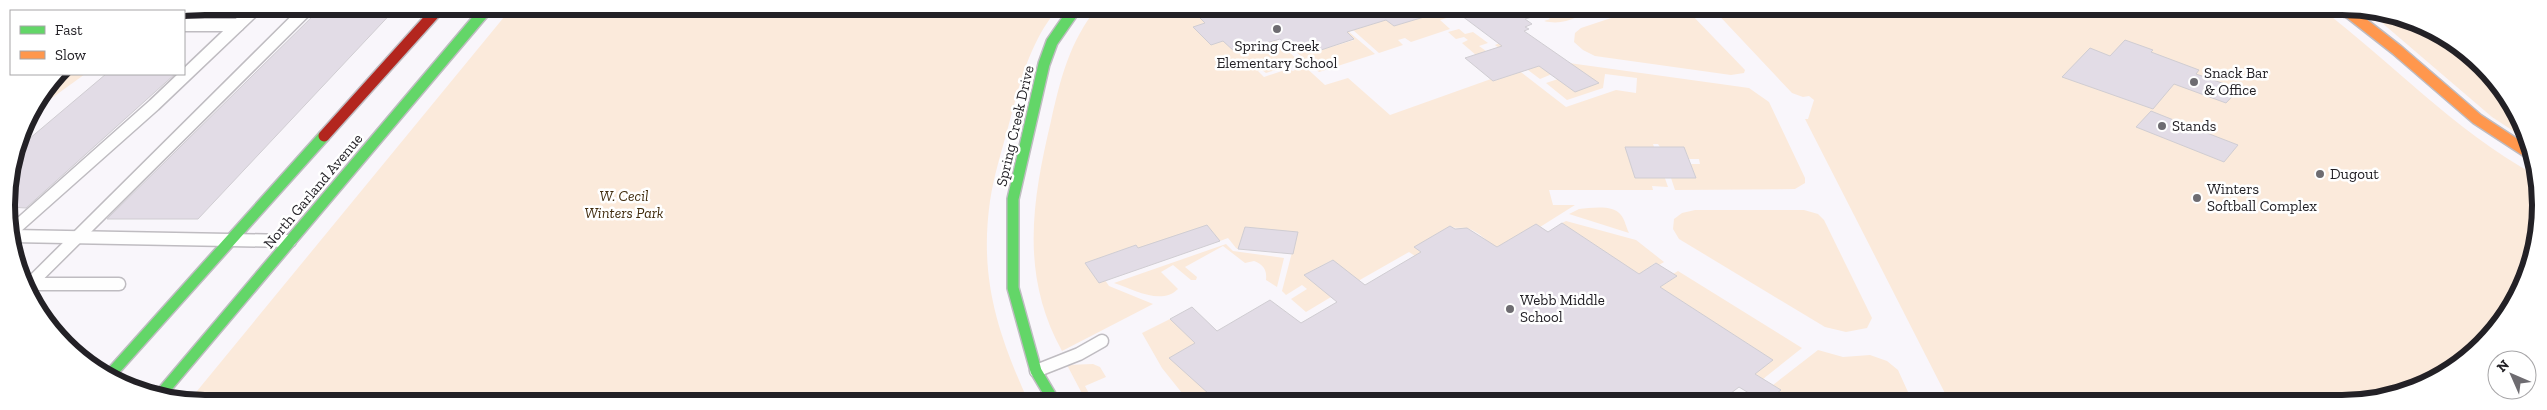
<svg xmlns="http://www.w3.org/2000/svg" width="2547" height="410" viewBox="0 0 2547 410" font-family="'Zilla Slab',serif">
  <rect width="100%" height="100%" fill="#f9f6fb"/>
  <g fill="#fbeadb">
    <path d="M513,6H1060C1031,39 1021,79 1010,120C1003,147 994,174 990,201C979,279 998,334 1029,403L188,402Z"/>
    <path d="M1098,6H1213L1194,12L1205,23L1193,27L1211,45L1223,41L1235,52L1276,40L1300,62L1266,73L1262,70L1258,71L1264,77L1288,69L1293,71L1295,70L1293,67L1302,64L1325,85L1348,78L1390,115L1491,79L1494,81L1516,73L1509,63L1566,107L1616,90L1636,93L1637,78L1605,74L1603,88L1567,100L1546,83L1558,79L1552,74L1540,79L1495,45L1502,42L1569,63L1749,88L1769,102L1805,178V183L1795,189L1675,190L1671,178H1696L1691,164H1700L1699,159H1689L1684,147H1660L1658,144H1653L1668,187L1652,186L1653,190H1549L1553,205H1575L1540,227L1536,224L1494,249C1489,241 1475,229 1465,228C1459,227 1456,229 1450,226L1415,247L1425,254L1418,258L1409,252L1351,285L1353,276L1332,260L1304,275L1325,292L1330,290L1336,294L1306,312L1291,299L1307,289L1302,285L1286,295L1282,291L1297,233L1245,227L1238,249L1236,248L1228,238L1220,241L1207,225L1148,245L1150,264L1136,245L1085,263L1099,283L1105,280L1109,286L1153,304L1062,351C1020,275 1032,201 1051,121C1061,77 1069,43 1098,6Z"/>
    <polygon points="1431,7 1441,7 1453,16 1440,20 1450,29 1411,42 1405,38 1398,40 1403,45 1379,53 1353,30 1386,20 1394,26 1427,16 1420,10"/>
    <path d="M1540,7H1563L1577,17C1566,22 1556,24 1544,21L1550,19L1544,13L1547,11Z"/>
    <polygon points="1644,7 1677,7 1688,11 1745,70 1744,73 1731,75 1595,56 1583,50 1574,42 1575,33 1581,28"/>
    <path d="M1711,7H2319C2394,64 2451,128 2535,175L2540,218L2520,293L2482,346L2418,389L2355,403H1950L1805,119H1808L1814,100L1809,96L1803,97L1792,93Z"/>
    <polygon points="2367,10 2430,27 2492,74 2530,142 2492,117"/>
    <polygon points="1459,29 1465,34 1473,32 1488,43 1479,46 1486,51 1476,55 1462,43 1468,40 1464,37 1456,39 1448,32"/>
    <polygon points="1347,32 1349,32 1375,54 1319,72 1294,50 1313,44 1321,50 1354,40"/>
    <polygon points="58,74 85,74 34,111"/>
    <path d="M1579,209C1591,208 1613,204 1621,215C1625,220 1626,227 1629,233L1569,214Z"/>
    <polygon points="1695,210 1804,210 1818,214 1824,220 1872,318 1867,328 1846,332 1825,327 1679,239 1673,229 1674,219 1682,213"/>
    <polygon points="1566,221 1636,240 1664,262 1659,265 1655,263 1639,274 1562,223"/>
    <path d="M1226,244L1233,251L1284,258L1277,287L1266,280C1267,270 1264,265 1254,261L1245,263L1223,246L1185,267L1197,277L1196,280H1191L1173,265L1161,272L1178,289C1161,306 1133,289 1114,283Z"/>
    <polygon points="1678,271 1802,348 1763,379 1755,374 1773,360 1660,287 1676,277 1673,274"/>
    <polygon points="1170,319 1196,343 1170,358 1219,403 1190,403 1162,368 1142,333"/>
    <polygon points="1818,350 1843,357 1870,355 1887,361 1898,370 1913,403 1793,403 1778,393 1781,390 1773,385"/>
    <polygon points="1093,364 1100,367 1106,377 1085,386 1094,403 1087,403 1067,365"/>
  </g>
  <g fill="#e2dce6" stroke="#d0cdd2">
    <polygon points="323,6 398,6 198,219 107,219"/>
    <polygon points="1213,6 1444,7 1444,11 1394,26 1386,20 1347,32 1354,39 1321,50 1314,44 1293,50 1280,39 1235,52 1223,41 1211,45 1193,27 1205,23 1194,12"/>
    <polygon points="1450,7 1552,7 1553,11 1525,19 1532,24 1525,27 1529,29 1524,31 1599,83 1575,92 1539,66 1493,81 1465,58 1502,46"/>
    <polygon points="2125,40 2153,50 2151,52 2199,70 2196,74 2239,89 2226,103 2174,84 2153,109 2062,77 2090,48 2110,56"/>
    <polygon points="106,74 175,74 26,208 9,207 7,192 16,150"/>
    <polygon points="2151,111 2181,123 2238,145 2224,162 2136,127"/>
    <polygon points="1625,147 1684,147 1696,178 1635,178"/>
    <polygon points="1562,223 1639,274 1656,263 1677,276 1660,287 1773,360 1755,374 1781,390 1765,403 1739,387 1718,403 1219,403 1169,358 1195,343 1170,319 1192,307 1217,331 1270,300 1301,323 1337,302 1304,275 1333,260 1365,285 1421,252 1414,247 1450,226 1455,229 1467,228 1497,247 1536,224 1548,232"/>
    <polygon points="1207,225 1220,241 1099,283 1085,263 1136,245 1138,248"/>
    <polygon points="1245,227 1298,232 1293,254 1238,249"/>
  </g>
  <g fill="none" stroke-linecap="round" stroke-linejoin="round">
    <g stroke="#bfbcc1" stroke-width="15">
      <g id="lane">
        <polyline points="184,25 238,25"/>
        <polyline points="12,231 154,105 258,6"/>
        <polyline points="12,236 290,241"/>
        <polyline points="30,284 119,284"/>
        <polyline points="27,287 310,6"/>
        <polyline points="1036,371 1079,354 1102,341"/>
      </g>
    </g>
    <g stroke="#bfbcc1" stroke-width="14">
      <g id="fast">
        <polyline points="108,377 324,136"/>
        <polyline points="160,395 489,6"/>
        <polyline points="1055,403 1036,371 1013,288 1013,199 1044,64 1052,42 1077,6"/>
      </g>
    </g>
    <g stroke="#bfbcc1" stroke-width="14">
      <polyline id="slow" points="2342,7 2397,50 2477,119 2532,155"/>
    </g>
    <g stroke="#bfbcc1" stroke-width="14">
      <polyline id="jam" points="324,136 441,6"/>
    </g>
    <use href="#lane" stroke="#fefefe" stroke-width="12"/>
    <use href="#fast" stroke="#63d668" stroke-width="11"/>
    <use href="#slow" stroke="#ff974d" stroke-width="11"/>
    <use href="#jam" stroke="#b3261e" stroke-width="11"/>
  </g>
  <g fill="#6e6c71" stroke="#fff" stroke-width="2">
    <circle cx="1277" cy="29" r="5"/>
    <circle cx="2194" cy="82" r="5"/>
    <circle cx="2162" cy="126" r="5"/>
    <circle cx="2320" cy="174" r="5"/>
    <circle cx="2197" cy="198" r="5"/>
    <circle cx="1510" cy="309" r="5"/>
  </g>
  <g text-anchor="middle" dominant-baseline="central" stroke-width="5" stroke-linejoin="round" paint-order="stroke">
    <g font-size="15" fill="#232126" stroke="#fff" text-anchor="start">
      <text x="1277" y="46" text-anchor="middle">Spring Creek<tspan x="1277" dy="17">Elementary School</tspan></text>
      <text x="2204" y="73">Snack Bar<tspan x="2204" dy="17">&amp; Office</tspan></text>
      <text x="2172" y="126">Stands</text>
      <text x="2330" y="174">Dugout</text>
      <text x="2207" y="189">Winters<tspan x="2207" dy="17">Softball Complex</tspan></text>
      <text x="1520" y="300">Webb Middle<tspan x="1520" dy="17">School</tspan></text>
    </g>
    <g font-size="15" fill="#232126" stroke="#fff">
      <text transform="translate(1015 126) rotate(-77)">Spring Creek Drive</text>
      <text transform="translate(313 191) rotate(-50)">North Garland Avenue</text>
    </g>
    <g font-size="15" font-style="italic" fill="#412c0e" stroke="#fff">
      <text x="624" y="196">W. Cecil<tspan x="624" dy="17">Winters Park</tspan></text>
    </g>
  </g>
  <path d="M0 0H2547V410H0ZM205 15H2342A190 190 0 0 1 2532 205V205A190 190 0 0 1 2342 395H205A190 190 0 0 1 15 205V205A190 190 0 0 1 205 15Z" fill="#fff" fill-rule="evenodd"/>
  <path fill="none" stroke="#232126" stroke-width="6" d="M205 15H2342A190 190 0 0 1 2532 205V205A190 190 0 0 1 2342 395H205A190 190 0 0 1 15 205V205A190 190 0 0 1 205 15Z"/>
  <rect x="10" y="10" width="175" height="65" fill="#ffffff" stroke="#a7a6a8"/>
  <rect x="20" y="26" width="25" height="8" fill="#63d668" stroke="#a7a6a8"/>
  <text x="55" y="35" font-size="15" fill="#232126">Fast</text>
  <rect x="20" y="51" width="25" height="8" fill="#ff974d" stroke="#a7a6a8"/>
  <text x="55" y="60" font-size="15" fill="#232126">Slow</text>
  <g transform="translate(2512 375) rotate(315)"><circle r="24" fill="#ffffff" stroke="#a7a6a8"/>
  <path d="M0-4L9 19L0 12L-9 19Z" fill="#6e6c71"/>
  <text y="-8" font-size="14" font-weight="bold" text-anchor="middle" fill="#232126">N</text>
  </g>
</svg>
